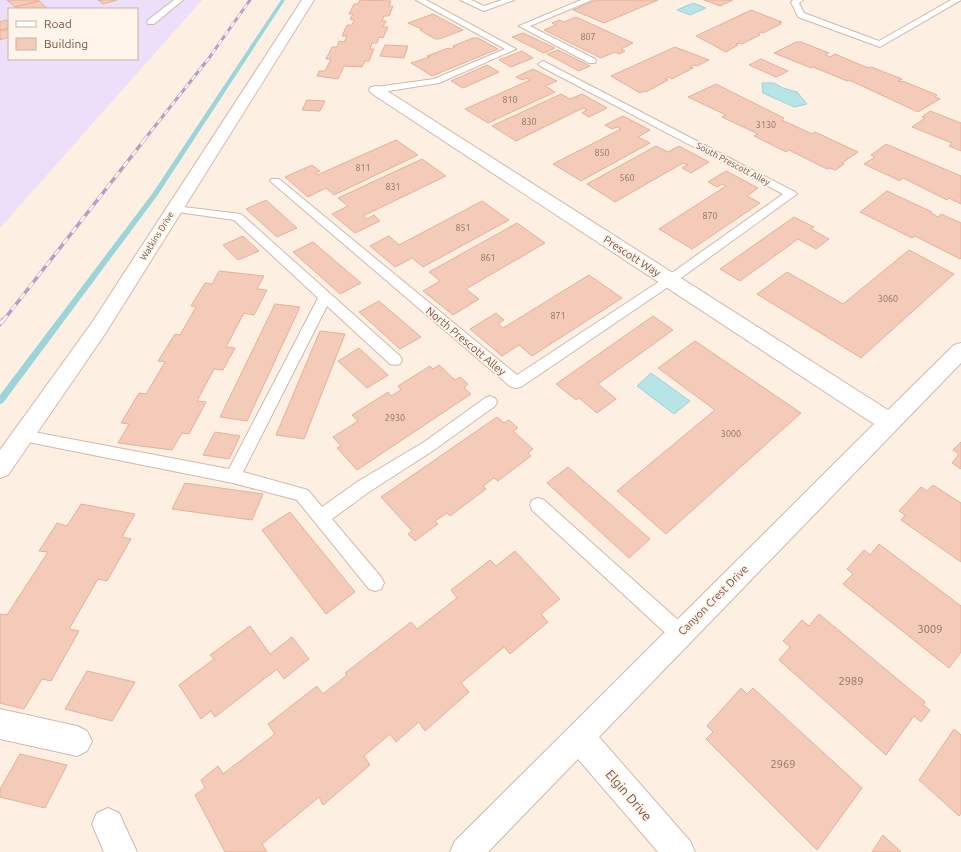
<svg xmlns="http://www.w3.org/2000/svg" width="961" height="852" viewBox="0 0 961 852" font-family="Ubuntu,sans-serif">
  <rect width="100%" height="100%" fill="#fdf0e2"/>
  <path fill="#eddff9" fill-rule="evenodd" d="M0,0H202L0,228ZM9,9H137V59H9Z"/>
  <g fill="#b6e4e7" stroke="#9bd4d9">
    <polygon points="693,3 706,8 690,15 677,10"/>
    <polygon points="762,83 774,83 783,88 797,92 807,104 794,107 763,93"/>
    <polygon points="651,373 690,401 674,414 637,386"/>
  </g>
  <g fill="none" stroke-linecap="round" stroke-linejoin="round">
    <polygon fill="#9bd4d9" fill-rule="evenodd" points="281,0 285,0 157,196 3,403 0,404 0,395 152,194"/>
  </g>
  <g fill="#f3cbb8" stroke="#e6b098">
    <polygon points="7,0 38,0 39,1 15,7"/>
    <polygon points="98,0 117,0 103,4"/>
    <polygon points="360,0 391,1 389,6 393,6 389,16 384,16 382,21 386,21 383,27 388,27 383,38 379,37 377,43 372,43 370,49 374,49 369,61 365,61 362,67 344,66 338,79 317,76 319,71 325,71 331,59 326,59 332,47 337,47 339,41 344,42 347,36 342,36 347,25 352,25 354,20 350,19 353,14 349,14 354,4 358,4"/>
    <polygon points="596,0 658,0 604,23 573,10"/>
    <polygon points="704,0 733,0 720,6"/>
    <polygon points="39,1 48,9 17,9 15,7"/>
    <polygon points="751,10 782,22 779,23 781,24 763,33 761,32 758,34 760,35 742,44 739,43 736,44 738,45 726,52 696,36"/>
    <polygon points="433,14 463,30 439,39 435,39 420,30 422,29 408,23"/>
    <polygon points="576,17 633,43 621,49 625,51 619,54 615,52 601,58 544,30 556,25 552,23 560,20 564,22"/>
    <polygon points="6,20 9,23 9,28 0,30 0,22"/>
    <polygon points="9,29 9,37 0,40 0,31"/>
    <polygon points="523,33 555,48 544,53 512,37"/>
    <polygon points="473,38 478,38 498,49 432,76 411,63 430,57 427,56 448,48 450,49 455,47 453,46"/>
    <polygon points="796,42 801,42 829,53 825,55 830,57 835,54 868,68 871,67 902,79 898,81 905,82 937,95 935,97 940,99 918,112 849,80 847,81 813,67 811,68 774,53"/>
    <polygon points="385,45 408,46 404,58 380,56"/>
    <polygon points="675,47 709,60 697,66 694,65 690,67 693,68 672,79 669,77 665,79 668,80 646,92 644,91 640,93 611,76"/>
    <polygon points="558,50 590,66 579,71 547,54"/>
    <polygon points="522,51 533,58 511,67 499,60"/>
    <polygon points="761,59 788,71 776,77 749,65"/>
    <polygon points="487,65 499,72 463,88 451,81"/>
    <polygon points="533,69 557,81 545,86 555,92 488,123 465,109 530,80 527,78 522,80 516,77"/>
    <polygon points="716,84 784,118 782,120 812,134 815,132 858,152 842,163 844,164 836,170 829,168 827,169 789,150 786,152 754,136 758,134 722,117 726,115 688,97"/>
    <polygon points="561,94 570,99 582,94 607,108 589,117 582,113 587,110 583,108 516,141 492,126"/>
    <polygon points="307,100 325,101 320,111 302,110"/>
    <polygon points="930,111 961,123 961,151 949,146 952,143 912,127 925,118 922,117"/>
    <polygon points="623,116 650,130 638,137 650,143 581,181 553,164 621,129 617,127 612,129 605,125"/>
    <polygon points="396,140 418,155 334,195 326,188 308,197 285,177 312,165 320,171 315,174 317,175"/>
    <polygon points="886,144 961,176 961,204 949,198 947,200 903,178 900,181 864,164 875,157 871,155"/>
    <polygon points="656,146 668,152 679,146 709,162 691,173 682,168 688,165 683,163 615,202 587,184"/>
    <polygon points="422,159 446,176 363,216 367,219 374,215 380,221 355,233 332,214 348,206 338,198"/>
    <polygon points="726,171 758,188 747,196 760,203 692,249 659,229 726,186 722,184 717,187 708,182"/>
    <polygon points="887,191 932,212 931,213 938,217 941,214 961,223 961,258 960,259 915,236 912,238 860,212"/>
    <polygon points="266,200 297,228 277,237 246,209"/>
    <polygon points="482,201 509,220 423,267 412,258 395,267 370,246 389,236 399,245"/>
    <polygon points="794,217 814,227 811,229 829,239 816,249 798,239 740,281 720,269"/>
    <polygon points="517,223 545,243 466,289 479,299 453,315 423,291 440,281 429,272"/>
    <polygon points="243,236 259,251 238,260 223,245"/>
    <polygon points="313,242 361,283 340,294 293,252"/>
    <polygon points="909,250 954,274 861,358 757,294 787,272 843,304"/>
    <polygon points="219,271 264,276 257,289 267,290 254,315 244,313 226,347 235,348 223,370 214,369 197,401 206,402 189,434 182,433 172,450 118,443 129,424 121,423 139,393 146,394 165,362 158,361 175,334 180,335 196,307 191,306 205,283 212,284"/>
    <polygon points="589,275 622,298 532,356 519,345 502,356 470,329 496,313 504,320 498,324 503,328"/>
    <polygon points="379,301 421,337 400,349 359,312"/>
    <polygon points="275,304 300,307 247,421 220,417"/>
    <polygon points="653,316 673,330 598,384 616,399 597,413 579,398 576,400 556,384"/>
    <polygon points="320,331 345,334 304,439 276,435"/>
    <polygon points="695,341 801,413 666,534 617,491 715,410 658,368"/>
    <polygon points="359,348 388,375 367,388 338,361"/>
    <polygon points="439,365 455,380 460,377 468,384 464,388 471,394 357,470 337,448 341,446 333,437 358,421 352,415 388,392 391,396 401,390 398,386 430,366 433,369"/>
    <polygon points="497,417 504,423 509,420 518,428 513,431 533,449 528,453 531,456 498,481 494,478 483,486 486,489 450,516 447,513 435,521 438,524 415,541 408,534 412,531 381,497"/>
    <polygon points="215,432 240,436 229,459 203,455"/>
    <polygon points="961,442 961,469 952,463 959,454 953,450"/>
    <polygon points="568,467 650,539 629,558 547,483"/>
    <polygon points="185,483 263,494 252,520 172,509"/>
    <polygon points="933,485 961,503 961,562 901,520 905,515 899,511 921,487 927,491"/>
    <polygon points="81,504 135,514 122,537 131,539 107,581 98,579 69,629 79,631 51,681 42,679 24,709 0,703 0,614 7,615 48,552 39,551 57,523 67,526"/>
    <polygon points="290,512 355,592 326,614 262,530"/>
    <polygon points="879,544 961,606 961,652 949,668 843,584 853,574 847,569 864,550 870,555"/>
    <polygon points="515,551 560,599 541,614 548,622 510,654 504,647 461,683 469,692 425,731 419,722 396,742 390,734 364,756 370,765 323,805 319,797 262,844 267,852 225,852 195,795 205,788 201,780 218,766 223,774 275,734 268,724 317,686 323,694 347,675 345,673 411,622 417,629 457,598 451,590 490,560 496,566"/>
    <polygon points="819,614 925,702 923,705 930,710 921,722 914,716 886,755 779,660 790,647 783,641 802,620 809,626"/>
    <polygon points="250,626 270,654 292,637 309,659 284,679 277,669 215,717 211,711 201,719 179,685 214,659 210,655"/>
    <polygon points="87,671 135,682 112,721 65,709"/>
    <polygon points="741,688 747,694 753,688 862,788 817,850 706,739 713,732 707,726"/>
    <polygon points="954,729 961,735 961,813 959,816 919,780"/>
    <polygon points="20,754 67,765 45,808 0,797 0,789"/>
    <polygon points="883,835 901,852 872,852"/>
  </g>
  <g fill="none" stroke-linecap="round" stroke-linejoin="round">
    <g stroke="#d0b9ab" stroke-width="2">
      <g id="lane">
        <polygon points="174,0 183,0 154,24 148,24 147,22 148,20"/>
        <polygon points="416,0 426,0 516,49 439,83 376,93 373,92 371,90 373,88 376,87 434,79 505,49"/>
        <polygon points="460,0 471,0 484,6 502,0 514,0 484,11"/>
        <polygon points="581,0 592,0 530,26 595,59 596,61 595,63 589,63 519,26"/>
        <polygon points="793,0 803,0 799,3 804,13 879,41 951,0 961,0 880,47 798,17 791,2"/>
        <polygon points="543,61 795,192 797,194 674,283 521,387 516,388 511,387 270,181 271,179 279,179 517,375 666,277 783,194 540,66 538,64"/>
        <polygon points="175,206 241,214 400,356 402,360 400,364 395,365 390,364 327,306 243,472 308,490 322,507 357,482 424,442 485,398 490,396 495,398 497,402 495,406 434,450 369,492 332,519 381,577 384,583 381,589 375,591 369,589 297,500 233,483 18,440 15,436 18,432 23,430 229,469 318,298 234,220 171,211 169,209 171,207"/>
        <polygon points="538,498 544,500 687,628 689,634 687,640 680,643 673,640 532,510 530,505 532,500"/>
      </g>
    </g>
    <g stroke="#d0b9ab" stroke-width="2">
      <g id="street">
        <polygon points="376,86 381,87 888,410 954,345 961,343 961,363 599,737 690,841 695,852 658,852 578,759 488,852 450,852 455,841 874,424 371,93 369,90 371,87"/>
        <polygon points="0,709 77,726 87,731 92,741 87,751 77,756 0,739"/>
        <polygon points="108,808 119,813 137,852 104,852 92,824 97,813"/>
      </g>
    </g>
    <g stroke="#d4b8a8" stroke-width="2">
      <polygon id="secondary" points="302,0 314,0 105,334 8,475 0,478 0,450 91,324"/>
    </g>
    <use href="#lane" fill="#fff" fill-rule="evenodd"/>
    <use href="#street" fill="#fff" fill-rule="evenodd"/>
    <use href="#secondary" fill="#fff" fill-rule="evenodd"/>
    <g stroke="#b2a0c6" stroke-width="3">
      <polyline id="rail-far2" points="144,140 209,58 250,0"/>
    </g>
    <g stroke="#b2a0c6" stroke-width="3.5">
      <polyline id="rail-far1" points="3,321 145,139"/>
    </g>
    <g stroke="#b2a0c6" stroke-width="4.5">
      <polyline id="rail" points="0,324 3,320"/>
    </g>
    <use href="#rail-far2" stroke="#fff4e9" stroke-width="2" stroke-dasharray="5.5" stroke-linecap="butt"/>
    <use href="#rail-far1" stroke="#fff4e9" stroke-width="2.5" stroke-dasharray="7" stroke-linecap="butt"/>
    <use href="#rail" stroke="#fff4e9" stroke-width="3" stroke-dasharray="9" stroke-linecap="butt"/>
  </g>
  <g text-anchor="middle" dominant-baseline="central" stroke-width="3.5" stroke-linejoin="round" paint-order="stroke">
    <g font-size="9" fill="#947263">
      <text x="588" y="37">807</text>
      <text x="510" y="100">810</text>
      <text x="529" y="122">830</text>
      <text x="766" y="125">3130</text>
      <text x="602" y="153">850</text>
      <text x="363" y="168">811</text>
      <text x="627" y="178">560</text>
      <text x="393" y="187">831</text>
      <text x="710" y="216">870</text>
      <text x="463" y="228">851</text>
      <text x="488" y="258">861</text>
      <text x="888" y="299">3060</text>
      <text x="558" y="316">871</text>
      <text x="395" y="418">2930</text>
      <text x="731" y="434">3000</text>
    </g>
    <g font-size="9" fill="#755447" stroke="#fff4e9">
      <text transform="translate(733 164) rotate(28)">South Prescott Alley</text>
      <text transform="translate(157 236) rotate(-58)">Watkins Drive</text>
    </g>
    <g font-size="11" fill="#755447" stroke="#fff4e9">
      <text transform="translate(632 256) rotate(33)">Prescott Way</text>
      <text transform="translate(466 341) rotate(40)">North Prescott Alley</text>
      <text transform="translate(713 600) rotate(-45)">Canyon Crest Drive</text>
    </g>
    <g font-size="11" fill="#947263">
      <text x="930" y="629">3009</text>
      <text x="851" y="681">2989</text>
      <text x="783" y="764">2969</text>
    </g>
    <g font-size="13" fill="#755447" stroke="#fff4e9">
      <text transform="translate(629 795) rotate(49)">Elgin Drive</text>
    </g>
  </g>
  <rect x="8" y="8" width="130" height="52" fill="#fff4e9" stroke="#c8b4a8"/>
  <rect x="16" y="21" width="20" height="6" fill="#ffffff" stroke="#c8b4a8"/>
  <text x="44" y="28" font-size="12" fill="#755447">Road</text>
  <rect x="16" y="38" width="20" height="12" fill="#f3cbb8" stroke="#c8b4a8"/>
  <text x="44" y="48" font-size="12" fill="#755447">Building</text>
</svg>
